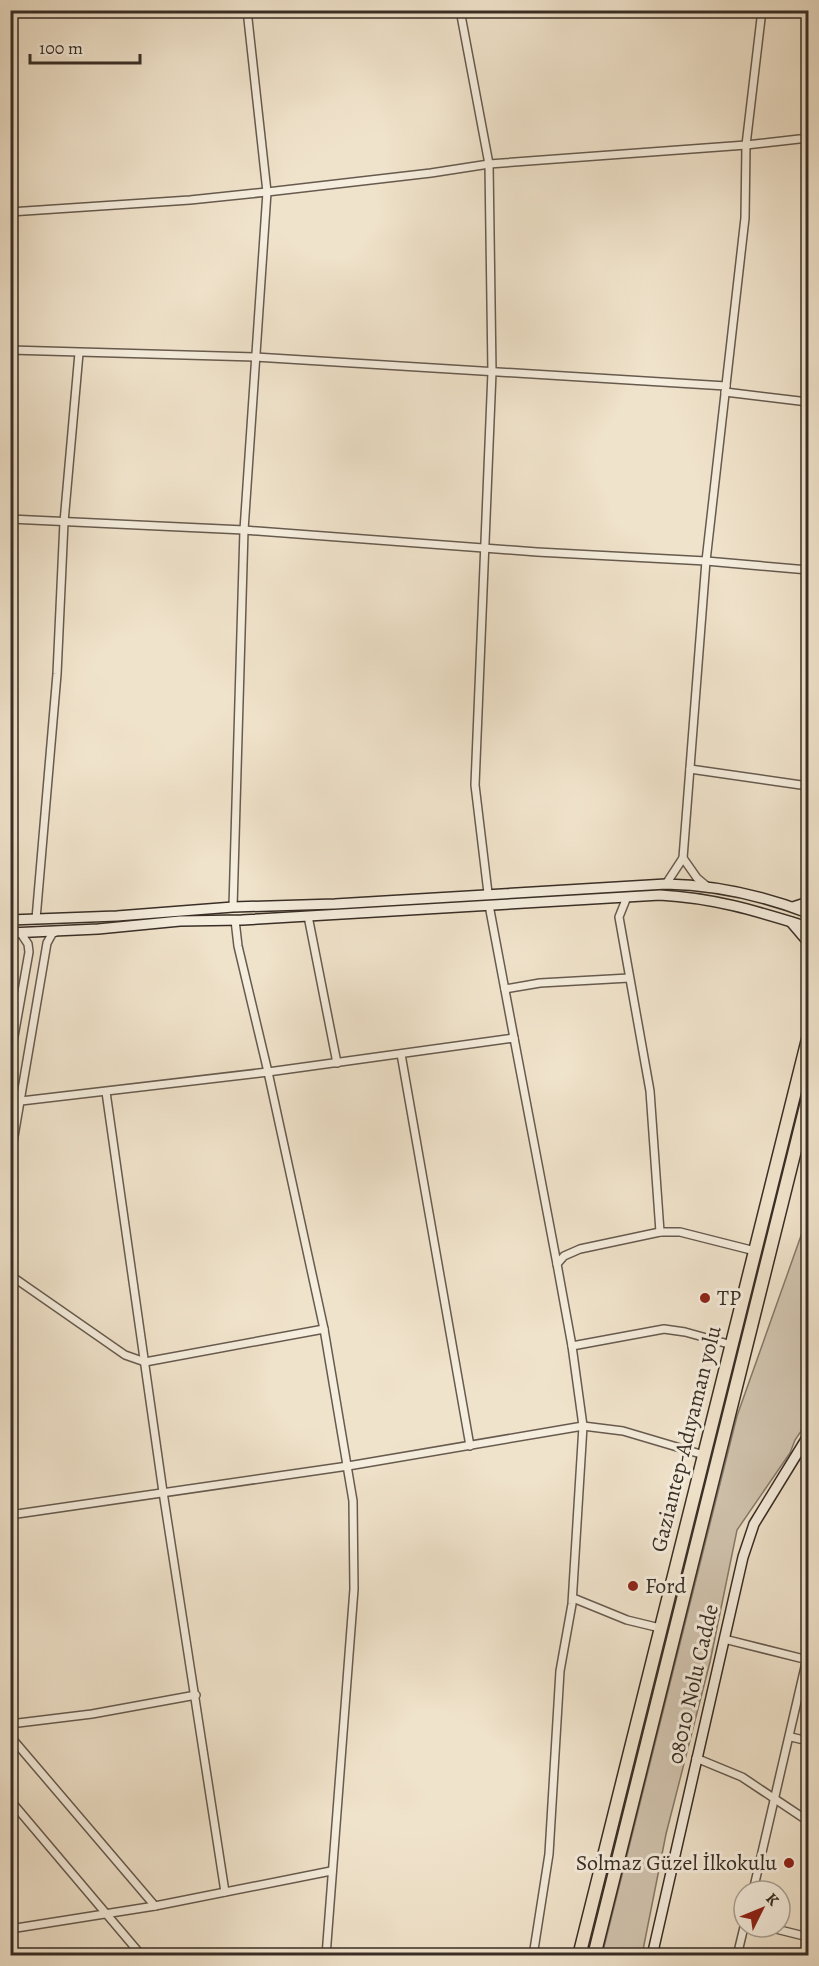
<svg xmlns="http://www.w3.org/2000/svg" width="819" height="1966" viewBox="0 0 819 1966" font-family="Alegreya,serif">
  <rect width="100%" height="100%" fill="#f0e3cb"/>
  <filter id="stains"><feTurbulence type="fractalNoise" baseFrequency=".00333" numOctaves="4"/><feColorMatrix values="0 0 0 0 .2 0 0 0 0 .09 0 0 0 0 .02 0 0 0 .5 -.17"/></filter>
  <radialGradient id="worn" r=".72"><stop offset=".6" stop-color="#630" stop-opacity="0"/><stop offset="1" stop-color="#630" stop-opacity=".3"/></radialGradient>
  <polygon fill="#d1c4af" stroke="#85796a" stroke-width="1.5" points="808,1216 808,1421 795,1440 790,1453 737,1530 710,1662 666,1834 642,1955 602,1955 737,1416"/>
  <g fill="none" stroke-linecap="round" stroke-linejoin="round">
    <g stroke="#675b4f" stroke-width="10">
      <g id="street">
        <polyline points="460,10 489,164 492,372 475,785 488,893"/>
        <polyline points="10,212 190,200 267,192 431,173 489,164 746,145 808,138"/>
        <polyline points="10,350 255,357 726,386"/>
        <polyline points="725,392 808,402"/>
        <polyline points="10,519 244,530 537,552 706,561 808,570"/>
        <polyline points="690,769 808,786"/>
        <polyline points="683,858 697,878 709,888"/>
        <polyline points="666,884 683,858 706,561 745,218 746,145 762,10"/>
        <polyline points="627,897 619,917 650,1091 660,1232"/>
        <polyline points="489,905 514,1038"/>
        <polyline points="233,907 244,530 267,192 247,10"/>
        <polyline points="308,916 337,1063"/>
        <polyline points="36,919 57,674 64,522 79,353"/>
        <polyline points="235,920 238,946 268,1072 324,1329 353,1501 354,1589 326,1956"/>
        <polyline points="505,989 540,983 629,978"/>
        <polyline points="401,1054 470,1446"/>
        <polyline points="10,1059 29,952 28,944 20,932"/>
        <polyline points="106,1092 163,1492 225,1892"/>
        <polyline points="21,1101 268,1072 514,1038 557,1264"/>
        <polyline points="10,1160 47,943 52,934 57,931"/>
        <polyline points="10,1275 125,1355 145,1362 324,1329"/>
        <polyline points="572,1346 664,1329 685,1332 732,1345"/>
        <polyline points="10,1515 348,1466 583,1426 623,1431 704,1455"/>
        <polyline points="573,1598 627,1620 660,1628"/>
        <polyline points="724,1639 808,1660"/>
        <polyline points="10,1724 92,1714 196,1695"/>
        <polyline points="10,1736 155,1906"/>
        <polyline points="791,1737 808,1741"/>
        <polyline points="696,1758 742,1777 808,1821"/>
        <polyline points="10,1800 142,1956"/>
        <polyline points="753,1891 808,1654"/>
        <polyline points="768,1927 808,1937"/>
        <polyline points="10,1929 155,1906 331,1871"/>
        <polyline points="533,1956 549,1854 560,1671 572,1604 583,1426 572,1346 557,1264 564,1256 580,1249 660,1232 680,1232 755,1251"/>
        <polyline points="737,1956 744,1927"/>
      </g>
    </g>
    <g stroke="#392e26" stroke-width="12">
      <g id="secondary">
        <polyline points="793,907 808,902"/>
        <path d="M10,920L117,916L233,907L335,904L666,884C713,885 764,896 808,913"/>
        <polyline points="791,922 808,942"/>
        <path d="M10,933L98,929L180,921L242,920L660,895C715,898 756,911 808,927"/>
        <polyline points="652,1956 743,1557 754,1524 808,1436"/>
      </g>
    </g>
    <g stroke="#392e26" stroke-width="15">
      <g id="highway">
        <polyline points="579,1956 808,1039"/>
        <path d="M594,1956C666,1670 735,1383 808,1098"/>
      </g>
    </g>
    <use href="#street" stroke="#f5eddd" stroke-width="7"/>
    <use href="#secondary" stroke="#f5eddd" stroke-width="9"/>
    <use href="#highway" stroke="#f0e3cb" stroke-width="12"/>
  </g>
  <g fill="#8f2418" stroke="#f5eddd" stroke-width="2">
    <circle cx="705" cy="1298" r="6"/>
    <circle cx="633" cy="1586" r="6"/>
    <circle cx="789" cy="1863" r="6"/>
  </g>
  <g text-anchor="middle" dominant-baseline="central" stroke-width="6" stroke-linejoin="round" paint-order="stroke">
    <g font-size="22" fill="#392e26" stroke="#f5eddd" text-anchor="start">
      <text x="717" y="1298">TP</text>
      <text x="645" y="1586">Ford</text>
      <text x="777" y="1863" text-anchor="end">Solmaz Güzel İlkokulu</text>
    </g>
    <g font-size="22" fill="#392e26" stroke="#f5eddd">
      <text transform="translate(686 1439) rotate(-76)">Gaziantep-Adıyaman yolu</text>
      <text transform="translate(693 1684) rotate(-77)">08010 Nolu Cadde</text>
    </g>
  </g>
  <rect width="819" height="1966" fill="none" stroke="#f0e3cb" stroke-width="36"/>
  <rect x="12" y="12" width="795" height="1942" fill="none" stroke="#392e26" stroke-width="3"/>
  <rect x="18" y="18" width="783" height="1930" fill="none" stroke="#392e26" stroke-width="1.5"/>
  <g transform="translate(762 1909) rotate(47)"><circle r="28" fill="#f5eddd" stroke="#aaa194" stroke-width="1.5"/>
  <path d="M0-4.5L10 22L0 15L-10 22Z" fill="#8f2418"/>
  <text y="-9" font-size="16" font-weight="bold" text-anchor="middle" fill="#392e26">K</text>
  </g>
  <path d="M30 54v9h110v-9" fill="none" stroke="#392e26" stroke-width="3"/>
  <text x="39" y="54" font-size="18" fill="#392e26" stroke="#f5eddd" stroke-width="4.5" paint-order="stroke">100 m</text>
  <rect width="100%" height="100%" filter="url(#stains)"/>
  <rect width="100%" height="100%" fill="url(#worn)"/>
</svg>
